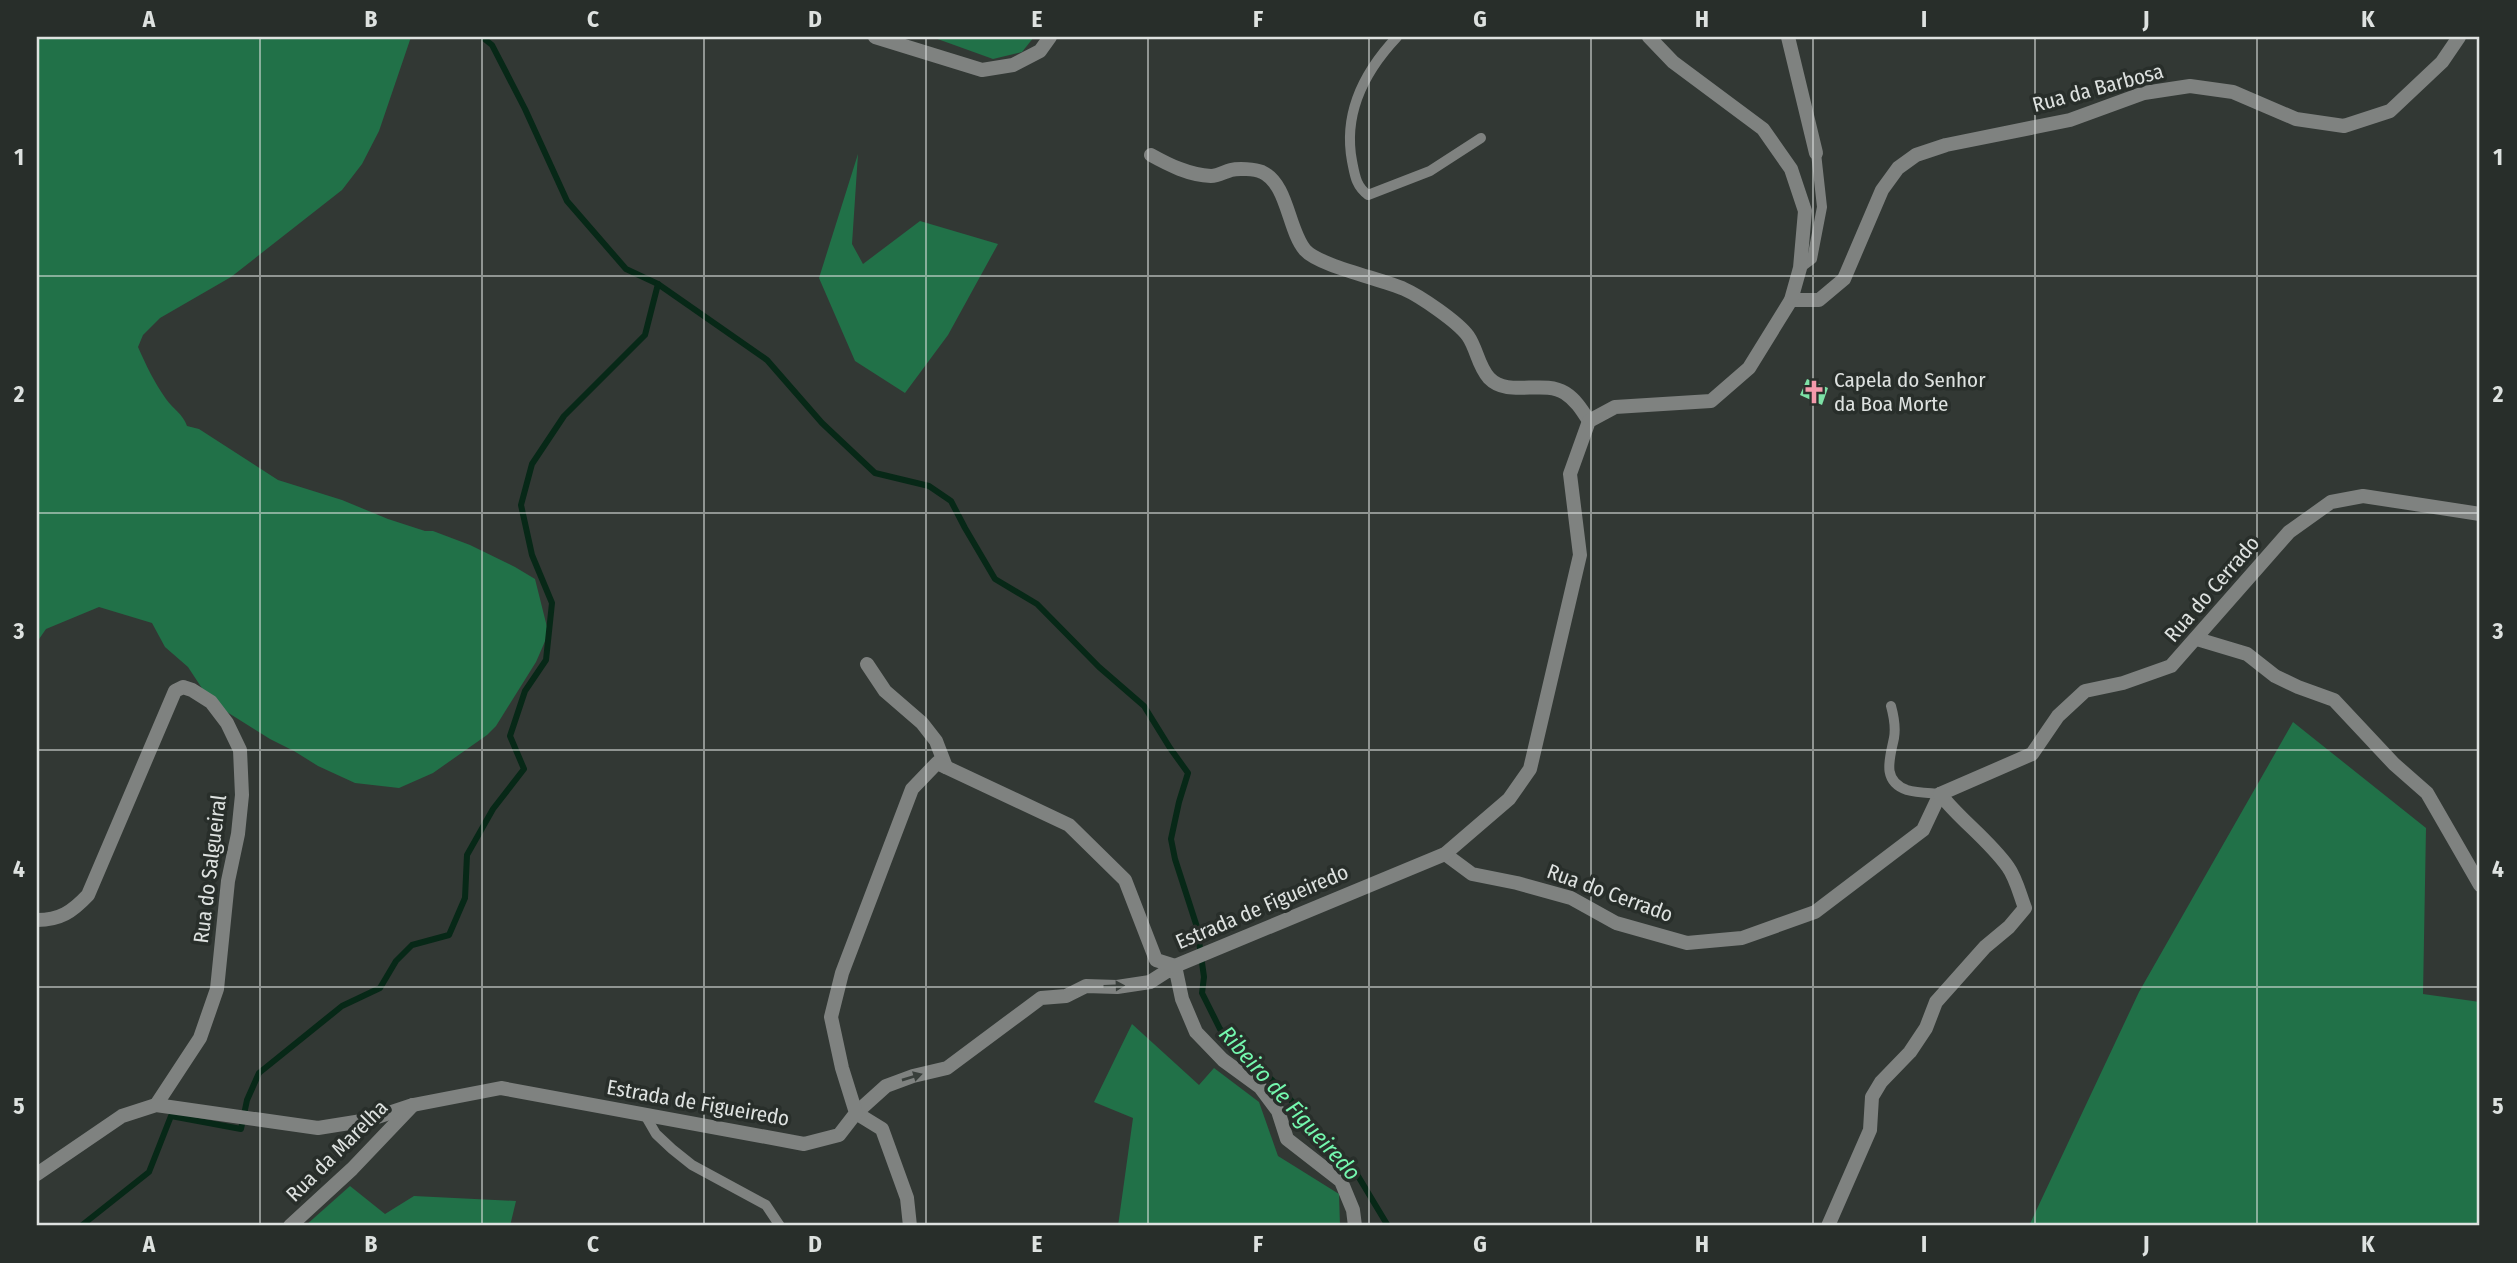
<svg xmlns="http://www.w3.org/2000/svg" width="2517" height="1263" viewBox="0 0 2517 1263" font-family="'Fira Sans Condensed',sans-serif">
  <rect width="100%" height="100%" fill="#323834"/>
  <g fill="#217148">
    <path d="M37,37H411L379,131L362,164L342,190L231,277L160,318L143,335L138,347C146,365 154,382 166,399C173,409 183,414 187,426L199,429L278,480L342,500L388,519L425,531H433L470,545L515,567L535,579L547,627L546,639L536,662L496,726L487,735L433,773L399,788L355,783L318,766L294,751L270,739L211,702L188,667L165,647L152,623L99,607L46,629L37,642Z"/>
    <polygon points="932,37 1034,37 1022,52 993,59"/>
    <polygon points="858,154 852,244 863,264 920,221 998,244 948,335 905,393 855,361 819,278"/>
    <polygon points="2293,722 2426,828 2423,994 2480,1002 2480,1226 2029,1226 2139,992"/>
    <polygon points="1132,1024 1199,1085 1214,1068 1259,1102 1278,1156 1339,1194 1340,1226 1118,1226 1133,1118 1094,1102"/>
    <polygon points="350,1186 385,1214 414,1196 516,1201 510,1226 305,1226"/>
  </g>
  <g fill="none" stroke-linecap="round" stroke-linejoin="round">
    <g stroke="#072817" stroke-width="6">
      <polyline points="482,37 492,45 525,109 567,201 626,269 658,284 767,360 822,423 875,473 929,486 951,501 965,528 995,579 1037,604 1099,667 1144,706 1170,748 1188,773 1179,802 1171,839 1175,859 1197,927 1204,977 1202,993 1220,1029 1277,1085 1330,1143 1358,1176 1388,1226"/>
      <polyline points="81,1226 149,1172 171,1116 241,1129 247,1100 259,1073 342,1006 380,988 396,961 412,945 449,935 465,898 467,855 493,809 524,769 510,736 525,691 546,660 552,603 532,555 521,505 532,464 564,416 645,335 658,284"/>
    </g>
  </g>
  <polygon fill="#7de1a6" points="1807,379 1828,388 1822,405 1800,395"/>
  <g fill="none" stroke-linecap="round" stroke-linejoin="round">
    <g stroke="#7f8280" stroke-width="10">
      <path d="M1397,37C1364,72 1343,113 1352,161C1355,176 1356,186 1368,195L1430,171L1481,138"/>
      <polyline points="1800,268 1812,259 1822,207 1816,153"/>
      <path d="M1891,706C1894,717 1896,727 1894,738C1890,758 1881,781 1907,790C1917,793 1930,793 1940,794"/>
      <polyline points="645,1115 656,1134 672,1149 692,1165 766,1205 780,1226"/>
    </g>
    <g stroke="#7f8280" stroke-width="14">
      <polyline points="1788,37 1816,153"/>
      <path d="M1151,155C1169,165 1189,175 1211,176C1218,176 1224,172 1231,170C1238,168 1255,169 1262,172C1288,184 1288,230 1305,250C1319,266 1382,279 1404,289C1420,296 1458,322 1468,336C1477,349 1478,366 1489,378C1508,398 1543,379 1565,393C1576,400 1582,410 1589,421"/>
      <polyline points="1791,300 1819,300 1844,279 1882,190 1898,168 1916,155 1946,145 2070,120 2144,93 2190,86 2233,92 2296,119 2344,126 2390,111 2442,62 2459,37"/>
      <polyline points="2197,639 2247,654 2275,676 2298,687 2334,700 2394,764 2427,793 2480,885"/>
      <polyline points="867,664 885,691 922,723 936,741 946,767"/>
      <polyline points="1445,854 1472,874 1517,883 1571,898 1616,923 1687,943 1742,938 1815,912 1923,830 1940,794 2032,754 2058,716 2085,691 2123,683 2171,666 2289,532 2331,502 2363,496 2480,514"/>
      <path d="M37,920C60,920 72,912 88,895L175,691L183,687L192,690L211,702L227,723L240,750L242,795L238,834L228,881L217,989L200,1038L156,1105"/>
      <polyline points="290,1226 352,1169 413,1105"/>
      <polyline points="910,1226 907,1198 882,1129 856,1113 886,1086 913,1076 947,1068 1041,998 1066,996 1086,986 1117,987 1150,982 1175,966 1182,999 1196,1032 1223,1060 1260,1087 1278,1111 1287,1139 1341,1181 1353,1210 1355,1226"/>
      <path d="M1828,1226L1870,1130L1872,1097L1881,1082L1910,1052L1926,1028L1936,1002L1985,947L2009,927L2025,908C2020,895 2016,878 2008,867C1988,839 1960,820 1940,794"/>
    </g>
    <g stroke="#7f8280" stroke-width="14">
      <polyline points="875,37 982,70 1013,65 1040,51 1050,37"/>
      <polyline points="37,1174 122,1116 156,1105 318,1128 368,1120 413,1105 501,1088 804,1144 839,1135 856,1113 842,1068 831,1017 842,973 912,789 937,763 1069,825 1125,880 1156,960 1175,966 1445,854 1509,799 1530,769 1580,555 1570,474 1589,421 1615,407 1711,401 1749,368 1791,300 1800,268 1805,211 1791,169 1763,129 1673,62 1649,37"/>
    </g>
  </g>
  <defs><path id="oneway-solid" d="M-6-.8H1V-3.2L6.5 0L1 3.2V.8H-6Z" transform="scale(1.75)"/></defs>
  <g fill="#393f3b">
    <use href="#oneway-solid" transform="translate(1114 986) rotate(-2)"/>
    <use href="#oneway-solid" transform="translate(912 1077) rotate(-17)"/>
  </g>
  <path fill="none" stroke="#dee2e0" stroke-width="2" stroke-opacity="0.55" d="M260,37V1226M482,37V1226M704,37V1226M926,37V1226M1148,37V1226M1369,37V1226M1591,37V1226M1813,37V1226M2035,37V1226M2257,37V1226M37,276H2480M37,513H2480M37,750H2480M37,987H2480"/>
  <defs>
    <g id="church-bare" transform="scale(1.89)"><path d="M-1.2-6h2.4v3.5h3.3v2.4h-3.3V6h-2.4V-.1h-3.3v-2.4h3.3Z" fill="#f39aac" stroke="#282e2a" stroke-width="2.5" paint-order="stroke"/></g>
  </defs>
  <g fill-rule="evenodd">
    <use href="#church-bare" x="1814" y="392"/>
  </g>
  <g text-anchor="middle" dominant-baseline="central" stroke-width="7" stroke-linejoin="round" paint-order="stroke">
    <g font-size="21" fill="#dee2e0" stroke="#282e2a">
      <text transform="translate(2098 88) rotate(-15)">Rua da Barbosa</text>
      <text transform="translate(2212 589) rotate(-49)">Rua do Cerrado</text>
      <text transform="translate(210 869) rotate(-83)">Rua do Salgueiral</text>
      <text transform="translate(1610 893) rotate(20)">Rua do Cerrado</text>
      <text transform="translate(1262 907) rotate(-23)">Estrada de Figueiredo</text>
      <text transform="translate(698 1103) rotate(10)">Estrada de Figueiredo</text>
      <text transform="translate(337 1151) rotate(-45)">Rua da Marelha</text>
    </g>
    <g font-size="21" fill="#dee2e0" stroke="#282e2a" text-anchor="start">
      <text x="1834" y="380">Capela do Senhor<tspan x="1834" dy="24">da Boa Morte</tspan></text>
    </g>
    <g font-size="23" font-style="italic" fill="#74f7ae" stroke="#282e2a">
      <text transform="translate(1290 1103) rotate(48)">Ribeiro de Figueiredo</text>
    </g>
  </g>
  <rect width="2517" height="1263" fill="none" stroke="#282e2a" stroke-width="77"/>
  <rect x="38" y="38" width="2440" height="1186" fill="none" stroke="#dee2e0" stroke-width="2.5"/>
  <g font-size="23" text-anchor="middle" font-weight="bold" fill="#dee2e0">
    <text x="149" y="27">A</text>
    <text x="371" y="27">B</text>
    <text x="593" y="27">C</text>
    <text x="815" y="27">D</text>
    <text x="1037" y="27">E</text>
    <text x="1258" y="27">F</text>
    <text x="1480" y="27">G</text>
    <text x="1702" y="27">H</text>
    <text x="1924" y="27">I</text>
    <text x="2146" y="27">J</text>
    <text x="2368" y="27">K</text>
    <text x="19" y="165">1</text>
    <text x="2498" y="165">1</text>
    <text x="19" y="402">2</text>
    <text x="2498" y="402">2</text>
    <text x="19" y="639">3</text>
    <text x="2498" y="639">3</text>
    <text x="19" y="877">4</text>
    <text x="2498" y="877">4</text>
    <text x="19" y="1114">5</text>
    <text x="2498" y="1114">5</text>
    <text x="149" y="1252">A</text>
    <text x="371" y="1252">B</text>
    <text x="593" y="1252">C</text>
    <text x="815" y="1252">D</text>
    <text x="1037" y="1252">E</text>
    <text x="1258" y="1252">F</text>
    <text x="1480" y="1252">G</text>
    <text x="1702" y="1252">H</text>
    <text x="1924" y="1252">I</text>
    <text x="2146" y="1252">J</text>
    <text x="2368" y="1252">K</text>
  </g>
</svg>
